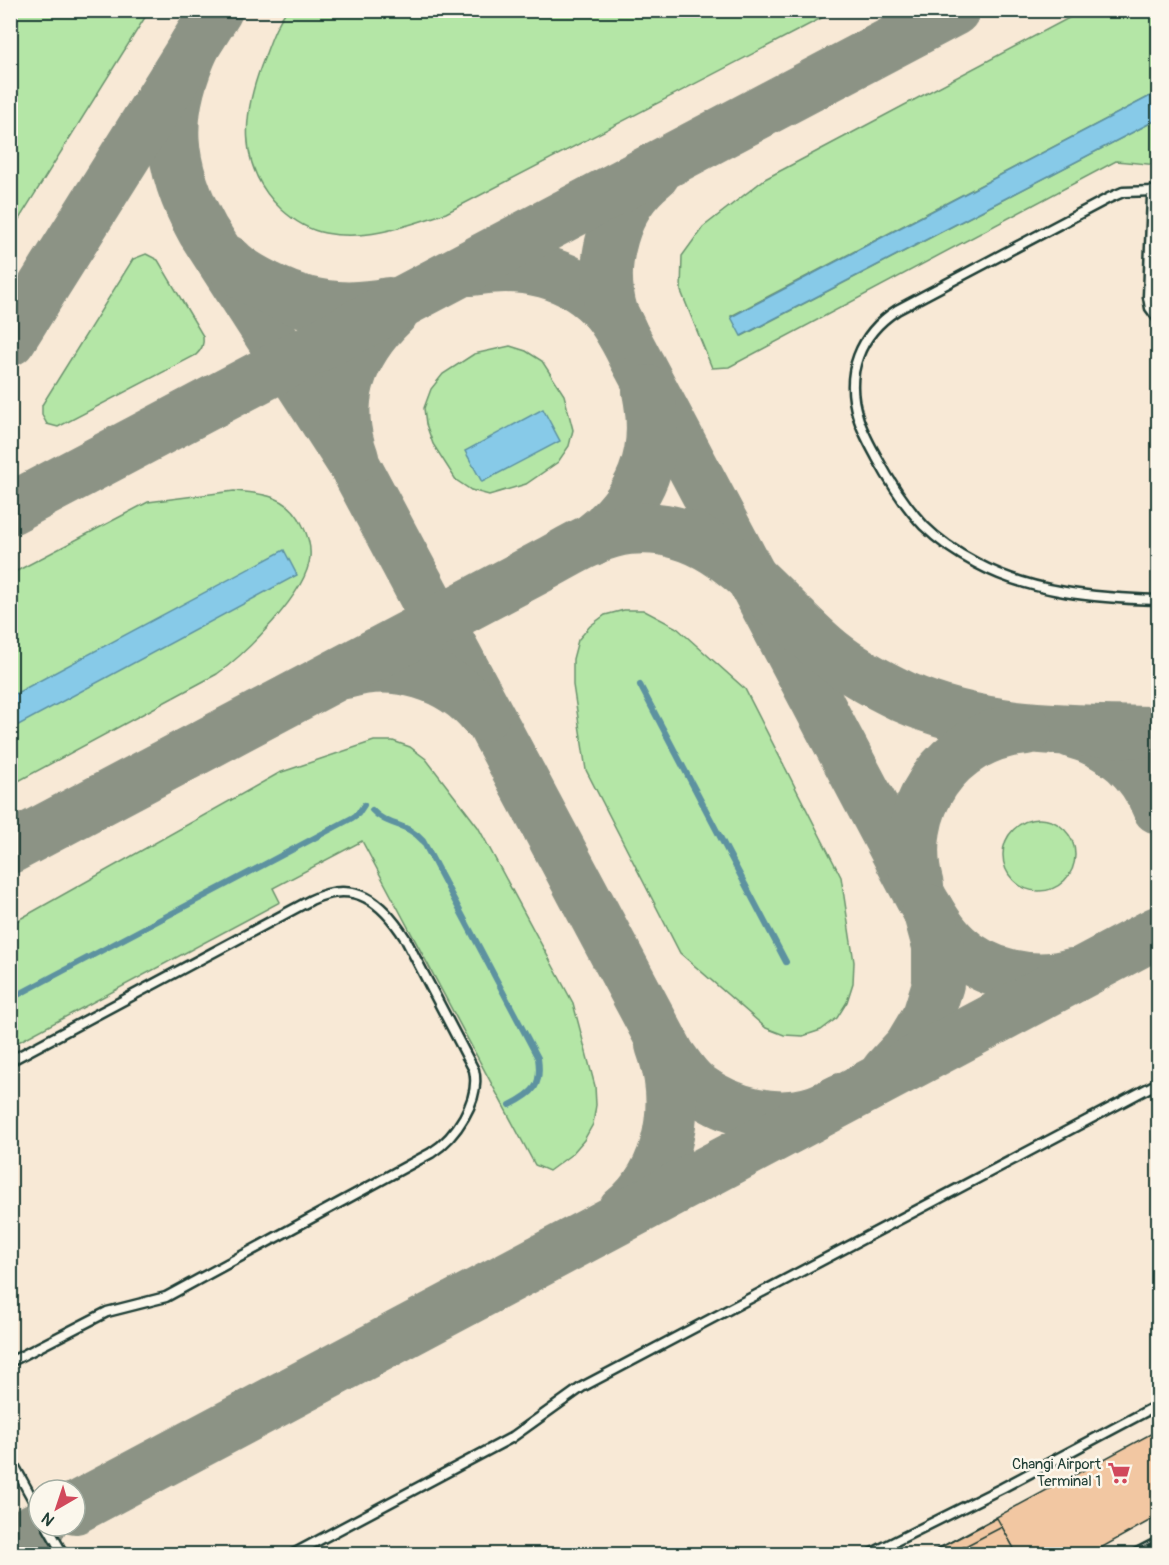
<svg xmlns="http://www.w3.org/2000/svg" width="1169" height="1565" viewBox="0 0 1169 1565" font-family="Pangolin,sans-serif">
  <rect width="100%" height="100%" fill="#f8e9d6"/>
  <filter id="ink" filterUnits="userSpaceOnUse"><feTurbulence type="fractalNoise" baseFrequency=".0167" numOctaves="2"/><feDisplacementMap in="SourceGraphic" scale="12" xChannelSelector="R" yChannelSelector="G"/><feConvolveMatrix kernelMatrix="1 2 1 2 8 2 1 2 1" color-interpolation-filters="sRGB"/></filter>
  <g filter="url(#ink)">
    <g fill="#b4e6a6" stroke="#6a926d" stroke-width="1.5">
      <polygon points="11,10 149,11 11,232 10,11"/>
      <path d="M287,10H835V11L446,213C406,226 367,241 325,233C308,230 293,220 281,209C235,165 243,110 265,56C271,40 276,24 287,10Z"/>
      <polygon points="1082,11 1158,11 1158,92 731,316 742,336 1158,119 1158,165 1116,161 729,367 712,368 681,291 682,256 703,227 765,179"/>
      <path d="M146,254L158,260L203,336C204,345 202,349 196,355L58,427L47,424L42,415V405L133,259Z"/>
      <polygon points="510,346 526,351 542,361 564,395 573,430 569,446 558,462 526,484 489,495 471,490 456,480 433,444 426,424 424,408 431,389 443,374 474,354"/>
      <path d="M234,491C263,493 290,496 303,526C308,536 311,546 310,557C307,593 245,654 217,674L11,785V574L148,502Z"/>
      <polygon points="624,610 643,610 677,628 745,689 841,877 854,962 853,983 847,1002 837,1018 821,1030 803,1036 784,1035 766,1028 680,953 586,770 573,685 573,659 578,640 590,626 605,615"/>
      <polygon points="374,741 393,741 410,747 426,759 478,827 573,1003 595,1086 596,1105 593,1124 584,1140 572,1154 549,1171 535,1165 362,841 273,888 280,902 11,1046 11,924 279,773"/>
      <circle cx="1039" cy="855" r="36"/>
    </g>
    <g fill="#87cae8" stroke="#5d92a0" stroke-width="1.5">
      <polygon points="1158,92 1158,119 741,336 731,317"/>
      <polygon points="543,409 560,441 482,482 465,451"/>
      <polygon points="284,550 297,575 11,729 11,696"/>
    </g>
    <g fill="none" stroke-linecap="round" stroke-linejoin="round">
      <g stroke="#5d92a0" stroke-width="6">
        <polyline points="640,685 786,962"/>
        <path d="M372,810C387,827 407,822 423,841L538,1058C542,1086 534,1093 510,1105"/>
        <polyline points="10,999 352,818 358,814 364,805"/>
      </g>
      <g stroke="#8c9385" stroke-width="52">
        <path d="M195,45C163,113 167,166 203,231L356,468L670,1056C678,1067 686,1080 697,1088C730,1112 777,1124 816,1111C825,1108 834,1103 842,1099"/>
        <path d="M228,261C238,272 253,280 267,287C306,308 346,312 389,303"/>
        <path d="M472,270C522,261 573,271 607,311C621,328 630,349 640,367L921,898C931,915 941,933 956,947C985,975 1033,985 1072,974"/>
        <path d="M622,333C619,326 615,319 612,312C598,263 614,205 654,174"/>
        <polyline points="10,340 217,10"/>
        <path d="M353,458C332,402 351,352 393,312"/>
        <polyline points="10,509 954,10"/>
        <path d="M590,541C642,502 661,455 648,391"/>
        <path d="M346,673C395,658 452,675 484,715"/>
        <path d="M1074,733C1114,744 1143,769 1158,808"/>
        <path d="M10,848L546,564C572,550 599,532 629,529C721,519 767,602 830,653C852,671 879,685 904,697C984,733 1073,730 1158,732"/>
        <path d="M918,886C897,810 946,735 1026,729"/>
        <polyline points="887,1071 910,1046 928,1016 938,984 938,946 928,910"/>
        <path d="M623,1212C672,1172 682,1102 661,1045"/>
        <polyline points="75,1508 1158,932"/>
        <polyline points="10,1541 40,1526"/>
      </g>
    </g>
    <g fill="#f2c7a2" stroke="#1f3d34" stroke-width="1.5">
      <polygon points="1158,1430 1158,1516 1090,1554 928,1554"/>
      <polygon points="997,1518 1017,1554 928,1554"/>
      <polygon points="1002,1527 1017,1554 950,1554"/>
    </g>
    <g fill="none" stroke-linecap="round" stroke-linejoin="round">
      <g stroke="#1f3d34" stroke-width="13">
        <g id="service">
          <polyline points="1158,187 1152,197 1148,297 1150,308 1158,319"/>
          <path d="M1154,191L1123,192L1109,198L897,310C860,334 844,373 858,417C862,431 870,445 877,458C890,482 905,506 924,526C939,541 957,553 976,563C1031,593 1097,598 1158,600"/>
          <path d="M10,1061L311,900C355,879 382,902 405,938L474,1070C481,1100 455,1138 431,1153L166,1297L107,1312L10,1362"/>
          <polyline points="10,1458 39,1511"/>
          <polyline points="47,1526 63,1554"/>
          <polyline points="293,1554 511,1438 582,1387 1158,1083"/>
          <polyline points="870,1554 1002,1488 1158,1405"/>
          <polyline points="1135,1554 1158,1542"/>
        </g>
      </g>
      <use href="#service" stroke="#fbf7ec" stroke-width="8"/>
      <g stroke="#1f3d34" stroke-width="7">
        <polyline id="rail" points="1135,1554 1158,1542"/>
      </g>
      <use href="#rail" stroke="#fbf7ec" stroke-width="4.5" stroke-dasharray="14" stroke-linecap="butt"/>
    </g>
  </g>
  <defs>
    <g id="supermarket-bare" transform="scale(1.8)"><path d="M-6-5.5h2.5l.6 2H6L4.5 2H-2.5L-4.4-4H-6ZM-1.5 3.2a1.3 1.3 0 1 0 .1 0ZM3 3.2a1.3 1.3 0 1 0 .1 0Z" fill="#d1495b" stroke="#fbf7ec" stroke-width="2.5" paint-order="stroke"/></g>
  </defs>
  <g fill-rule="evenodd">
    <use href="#supermarket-bare" x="1119" y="1473"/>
  </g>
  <g text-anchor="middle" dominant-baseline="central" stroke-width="5" stroke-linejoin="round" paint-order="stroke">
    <g font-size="15" fill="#1f3d34" stroke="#fbf7ec" text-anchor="end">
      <text x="1101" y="1464">Changi Airport<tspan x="1101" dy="17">Terminal 1</tspan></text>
    </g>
  </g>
  <rect width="1169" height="1565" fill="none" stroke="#fbf7ec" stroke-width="36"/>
  <rect x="18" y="18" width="1133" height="1529" fill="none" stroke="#1f3d34" stroke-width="2" filter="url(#ink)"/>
  <g transform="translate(57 1508) rotate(219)"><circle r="28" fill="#fbf7ec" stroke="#a3ada2" stroke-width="1.5"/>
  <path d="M0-4.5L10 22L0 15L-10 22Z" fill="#d1495b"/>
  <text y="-9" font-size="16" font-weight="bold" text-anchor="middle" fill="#1f3d34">N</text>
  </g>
</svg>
